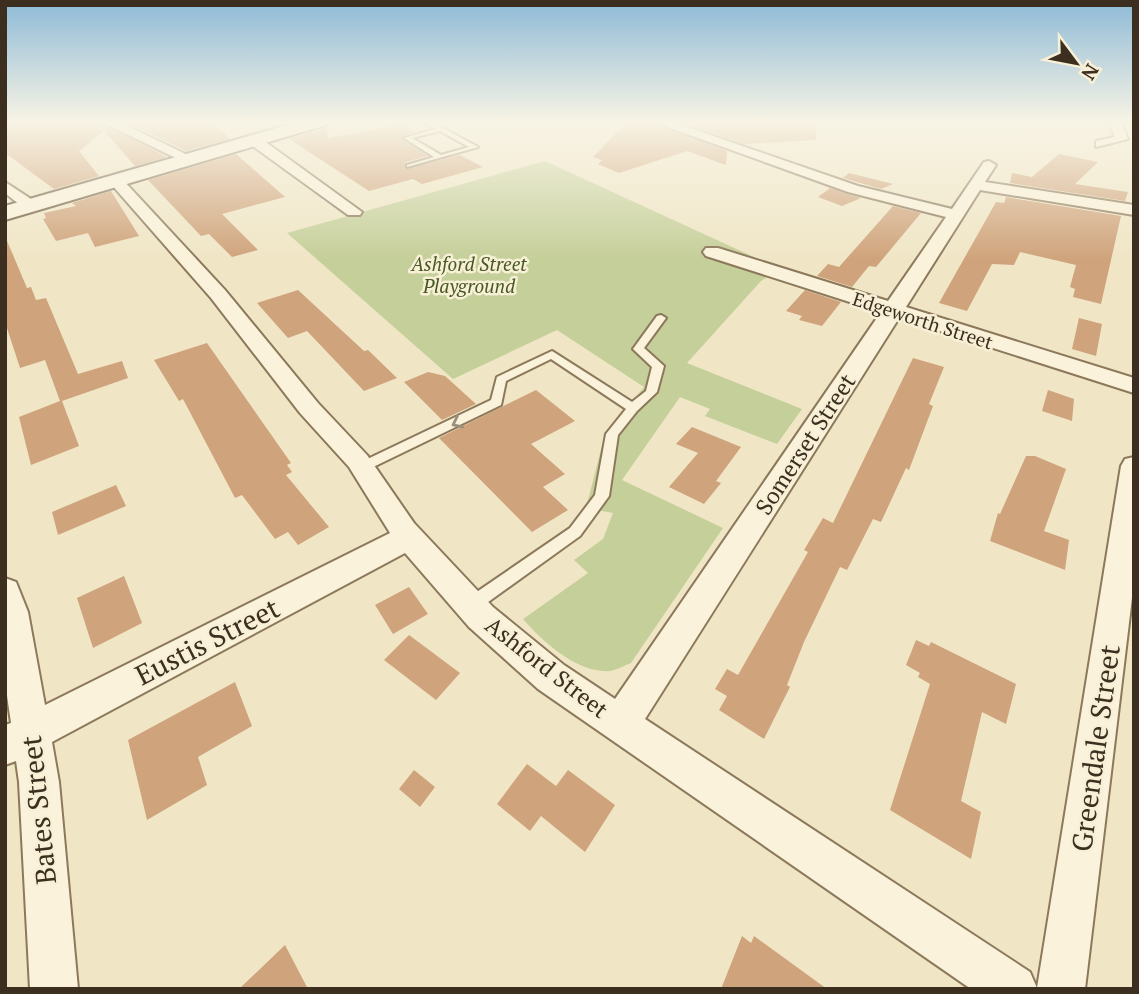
<svg xmlns="http://www.w3.org/2000/svg" width="1139" height="994" viewBox="0 0 1139 994" font-family="'PT Serif',serif">
  <rect width="100%" height="100%" fill="#f0e6c6"/>
  <path fill="#c5cf99" d="M545,161L780,269L761,281L687,363L802,409L777,444L705,416L710,409L680,397L622,480L723,528L631,663C625,665 617,670 610,671C578,674 542,641 523,619L588,573L574,560L603,539L613,513L586,508L605,434L644,387L557,330L453,379L287,233Z"/>
  <g fill="#cfa37b">
    <polygon points="5,121 98,121 167,157 135,166 104,131 79,151 99,176 54,189 5,153"/>
    <polygon points="124,121 212,121 230,139 186,151"/>
    <polygon points="636,121 649,121 727,151 726,165 687,151 619,173 598,164 602,160 593,157 625,124"/>
    <polygon points="679,121 816,121 816,140 743,144"/>
    <polygon points="400,124 416,132 403,135 403,140 428,156 406,162 405,169 460,155 483,167 422,184 413,179 369,191 289,139 327,127 328,138"/>
    <polygon points="236,154 285,197 222,214 258,250 232,257 209,234 201,236 148,180"/>
    <polygon points="1059,154 1098,162 1075,184 1128,192 1125,201 1010,183 1012,173 1032,177"/>
    <polygon points="849,173 893,184 881,189 843,178"/>
    <polygon points="830,188 847,194 861,198 842,206 818,197"/>
    <polygon points="111,191 139,236 95,247 88,233 56,241 43,219 46,218 44,213 76,206 72,203"/>
    <polygon points="1006,197 1121,216 1101,304 1073,297 1075,289 1070,287 1076,265 1020,252 1014,265 992,264 967,311 939,303 996,202 1004,203"/>
    <polygon points="893,206 921,213 876,267 869,266 852,287 817,276 828,264 839,267"/>
    <polygon points="5,236 27,288 31,287 36,300 46,298 78,374 122,361 128,378 62,401 79,446 31,465 19,417 60,401 45,360 20,368 5,322"/>
    <polygon points="298,290 364,351 368,350 397,378 364,391 307,331 288,338 257,303"/>
    <polygon points="805,290 841,302 822,326 799,320 802,316 786,311"/>
    <polygon points="1079,318 1102,324 1096,356 1072,349"/>
    <polygon points="207,343 291,463 287,465 292,472 286,475 329,527 298,545 288,532 275,539 242,495 235,498 183,399 179,401 154,360"/>
    <polygon points="913,358 944,367 929,404 933,406 909,470 906,468 881,522 873,519 847,570 840,567 804,642 787,685 790,687 764,739 719,710 727,696 715,689 727,669 738,675 808,552 804,550 823,518 833,523"/>
    <polygon points="428,372 445,376 476,404 442,420 404,382"/>
    <polygon points="536,390 575,421 531,444 565,474 543,487 568,510 532,532 439,438"/>
    <polygon points="1048,390 1074,399 1072,421 1042,411"/>
    <polygon points="692,427 741,447 716,481 721,483 704,504 669,487 698,453 676,444"/>
    <polygon points="1026,456 1035,456 1066,469 1044,531 1069,540 1065,570 990,541 998,513 1000,514"/>
    <polygon points="116,485 126,506 58,535 52,512"/>
    <polygon points="124,576 142,623 93,648 77,598"/>
    <polygon points="409,587 428,614 393,634 375,605"/>
    <polygon points="409,635 460,673 436,700 384,660"/>
    <polygon points="916,640 929,646 931,642 1016,684 1006,724 982,712 961,801 981,812 971,859 890,810 930,684 918,677 920,673 906,665"/>
    <polygon points="235,682 252,726 198,757 207,785 147,820 128,740"/>
    <polygon points="527,764 556,786 568,770 615,805 585,852 541,816 530,831 497,804"/>
    <polygon points="414,770 435,787 420,807 399,789"/>
    <polygon points="742,936 751,943 754,936 827,989 721,989"/>
    <polygon points="285,945 308,989 239,989"/>
  </g>
  <g fill="none" stroke-linecap="round" stroke-linejoin="round">
    <g stroke="#8c785b" stroke-width="4">
      <g id="service">
        <path d="M422,121H430L478,147L407,167V165L434,157L404,138L435,129ZM440,131L469,147L441,155L412,138Z"/>
        <polygon points="661,315 666,318 644,348 664,366 657,392 637,411 618,435 609,496 580,536 477,610 471,612 465,610 463,605 465,600 570,528 595,495 606,434 626,409 551,359 506,381 501,405 367,470 357,470 355,467 357,464 491,400 497,377 552,351 632,402 646,391 652,367 633,349 657,316"/>
      </g>
    </g>
    <g stroke="#8c785b" stroke-width="4">
      <g id="minor">
        <polygon points="100,121 117,121 198,160 186,163"/>
        <polygon points="651,121 670,121 858,186 952,209 984,162 989,161 996,165 985,182 1134,205 1134,215 980,190 906,307 1134,378 1134,393 899,318 645,719 1030,972 1037,988 1121,466 1125,459 1134,457 1134,581 1085,989 971,989 538,689 469,627 405,553 52,742 59,782 78,989 30,989 19,782 16,761 5,765 5,725 11,723 5,682 5,578 16,582 28,612 45,705 390,533 349,467 300,413 211,298 112,185 112,179 122,179 225,290 318,403 367,455 414,523 493,607 564,665 615,699 881,312 706,256 703,252 706,248 718,248 888,301 946,217 848,192"/>
        <polygon points="1108,121 1120,121 1128,139 1096,147 1096,141 1115,137"/>
        <polygon points="250,138 260,138 362,212 360,215 348,215 250,144"/>
        <polygon points="5,182 37,203 37,209 25,209 5,193"/>
      </g>
    </g>
    <g stroke="#6e593e" stroke-width="4">
      <polygon id="secondary" points="301,121 328,121 326,125 5,220 5,206"/>
    </g>
    <use href="#service" fill="#faf2da" fill-rule="evenodd"/>
    <use href="#minor" fill="#faf2da" fill-rule="evenodd"/>
    <use href="#secondary" fill="#faf2da" fill-rule="evenodd"/>
  </g>
  <defs><path id="oneway-chevron" d="M-2-3.5L2.5 0L-2 3.5" fill="none" stroke-width="1.6" stroke-linecap="round" stroke-linejoin="round" transform="scale(1.75)"/></defs>
  <use stroke="#9b907c" href="#oneway-chevron" transform="translate(457 423) rotate(154)"/>
  <linearGradient id="sky" x2="0" y2="1"><stop stop-color="#8ebad7"/><stop offset="0.47" stop-color="#f8f4e5"/><stop offset="1" stop-color="#f8f4e5" stop-opacity="0"/></linearGradient>
  <rect width="1139" height="260" fill="url(#sky)"/>
  <g text-anchor="middle" dominant-baseline="central" stroke-width="5" stroke-linejoin="round" paint-order="stroke">
    <g font-size="19" font-style="italic" fill="#485925" stroke="#f7f0d6">
      <text x="469" y="263">Ashford Street<tspan x="469" dy="22">Playground</tspan></text>
    </g>
    <g font-size="19" fill="#3c2f1f" stroke="#f7f0d6">
      <text transform="translate(923 320) rotate(18)">Edgeworth Street</text>
    </g>
    <g font-size="23" fill="#3c2f1f" stroke="#f7f0d6">
      <text transform="translate(805 444) rotate(-57)">Somerset Street</text>
      <text transform="translate(547 667) rotate(38)">Ashford Street</text>
    </g>
    <g font-size="28" fill="#3c2f1f" stroke="#f7f0d6">
      <text transform="translate(207 641) rotate(-27)">Eustis Street</text>
      <text transform="translate(1095 748) rotate(-82)">Greendale Street</text>
      <text transform="translate(38 810) rotate(-96)">Bates Street</text>
    </g>
  </g>
  <rect width="1139" height="994" fill="none" stroke="#3c2f1f" stroke-width="14"/>
  <g transform="translate(1076 63) rotate(122)" stroke="#f7f0d6" stroke-width="5" paint-order="stroke">
  <path d="M0-5L12 26L0 18L-12 26Z" fill="#3c2f1f"/>
  <text y="-10" font-size="19" font-weight="bold" text-anchor="middle" fill="#3c2f1f">N</text>
  </g>
</svg>
